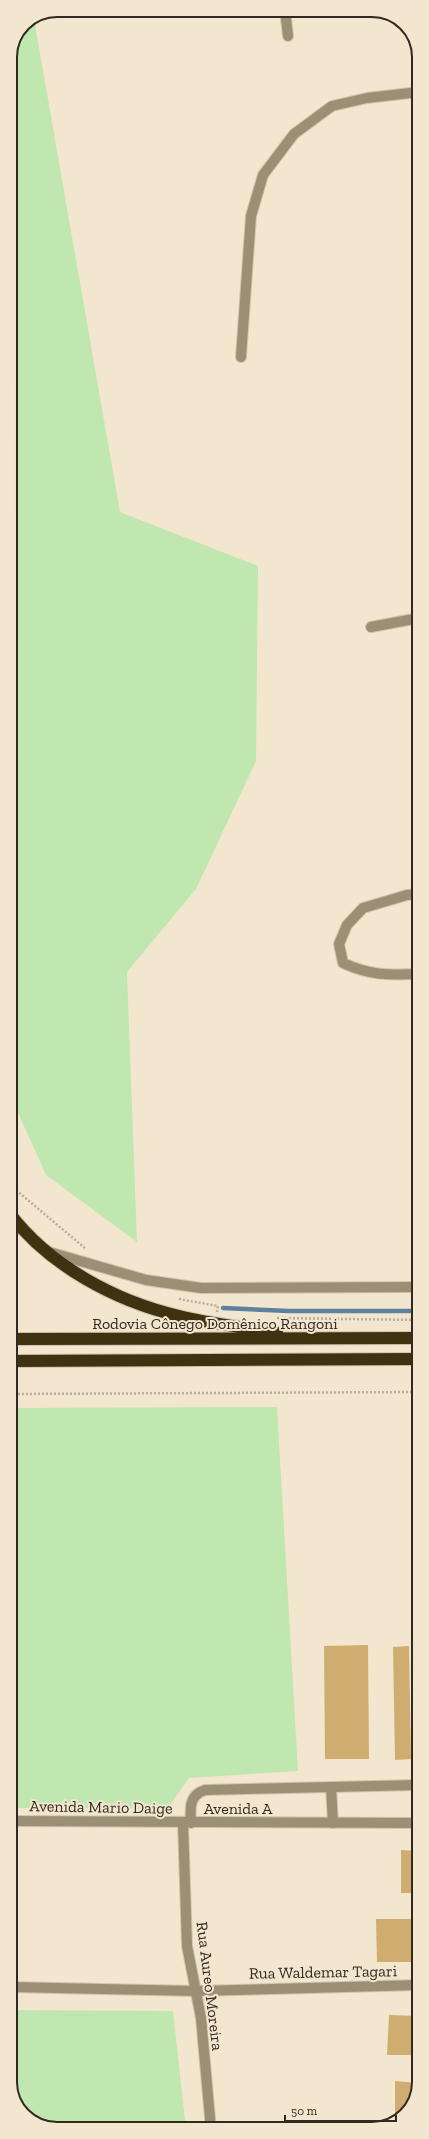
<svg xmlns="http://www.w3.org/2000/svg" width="429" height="2139" viewBox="0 0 429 2139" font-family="'Zilla Slab',serif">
  <rect width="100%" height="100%" fill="#f3e6cf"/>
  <g fill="#bfe7af">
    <polygon points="34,19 120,512 258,566 256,761 196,889 127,972 137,1242 46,1175 10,1095 10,56 24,23"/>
    <polygon points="277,1407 298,1771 189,1778 167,1809 10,1808 10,1408"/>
    <polygon points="10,2010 173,2011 186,2129 51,2129 24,2116 10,2089"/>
  </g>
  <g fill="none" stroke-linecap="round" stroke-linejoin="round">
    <polyline stroke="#5f809e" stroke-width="4.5" points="223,1308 289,1311 419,1311"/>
  </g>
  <g fill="#cfad71">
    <polygon points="368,1645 369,1759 325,1759 324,1646"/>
    <polygon points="409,1646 411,1759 395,1760 393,1647"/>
    <polygon points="401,1850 419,1851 419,1893 401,1893"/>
    <polygon points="376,1919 419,1919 419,1962 377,1962"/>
    <polygon points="389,2015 419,2016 419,2055 387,2055"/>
    <polygon points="395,2081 419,2083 407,2113 395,2120"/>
  </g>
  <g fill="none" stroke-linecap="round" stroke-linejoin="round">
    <g stroke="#d0c4b0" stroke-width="12">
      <g id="minor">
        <polyline points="285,10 288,36"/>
        <polyline points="241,357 251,216 263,175 294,134 332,106 367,98 419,92"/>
        <polyline points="371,627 419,618"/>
        <path d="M419,894L407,895L363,908L347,925L339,944L343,963C371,976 390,975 419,974"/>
        <polyline points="49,1252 146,1280 201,1288 419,1287"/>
        <polyline points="331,1787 333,1823"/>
        <polyline points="10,1821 419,1823"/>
        <polyline points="183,1823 187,1946 201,2018 211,2129"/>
        <path d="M191,1823C190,1808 189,1795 205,1790L419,1785"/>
        <polyline points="10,1987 196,1991 419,1985"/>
      </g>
    </g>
    <g stroke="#d0c4b0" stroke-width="14">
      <g id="highway">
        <path d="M10,1214C50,1266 115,1301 179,1316C211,1324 245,1327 277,1333"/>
        <polyline points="10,1339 419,1338"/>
        <polyline points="10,1361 419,1359"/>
      </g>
    </g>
    <g stroke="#b7ad9a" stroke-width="2.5" stroke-dasharray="2 2" stroke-linecap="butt">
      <polyline points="10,1185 86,1249"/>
      <polyline points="179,1299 218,1306 217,1312"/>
      <polyline points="277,1318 419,1320"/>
      <polyline points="10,1394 419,1392"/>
    </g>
    <use href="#minor" stroke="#9b9076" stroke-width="10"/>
    <use href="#highway" stroke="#3e3210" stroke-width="12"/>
  </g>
  <g text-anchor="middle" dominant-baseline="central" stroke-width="4" stroke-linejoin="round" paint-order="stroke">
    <g font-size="16" fill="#302a22" stroke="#f3e6cf">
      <text x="215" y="1323">Rodovia Cônego Domênico Rangoni</text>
      <text transform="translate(101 1807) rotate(1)">Avenida Mario Daige</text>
      <text x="238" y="1808">Avenida A</text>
      <text transform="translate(323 1972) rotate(-1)">Rua Waldemar Tagari</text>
      <text transform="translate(210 1986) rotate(83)">Rua Aureo Moreira</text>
    </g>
  </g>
  <path d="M0 0H429V2139H0ZM57 17H372A40 40 0 0 1 412 57V2082A40 40 0 0 1 372 2122H57A40 40 0 0 1 17 2082V57A40 40 0 0 1 57 17Z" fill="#f3e6cf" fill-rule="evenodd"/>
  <path fill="none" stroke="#302a22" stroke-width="2" d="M57 17H372A40 40 0 0 1 412 57V2082A40 40 0 0 1 372 2122H57A40 40 0 0 1 17 2082V57A40 40 0 0 1 57 17Z"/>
  <path d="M285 2115v6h111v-6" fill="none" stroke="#302a22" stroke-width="2"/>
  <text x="291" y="2115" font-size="12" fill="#302a22" stroke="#f3e6cf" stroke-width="3" paint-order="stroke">50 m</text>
</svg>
